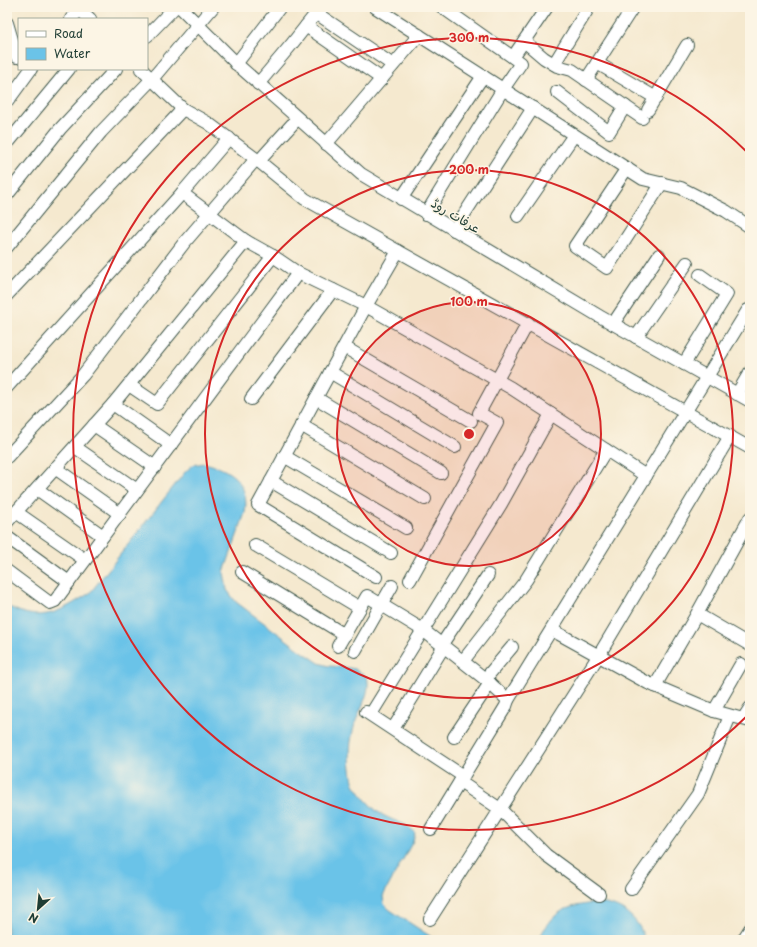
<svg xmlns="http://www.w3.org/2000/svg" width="757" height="947" viewBox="0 0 757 947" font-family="'Playpen Sans','Playpen Sans Arabic',sans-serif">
  <rect width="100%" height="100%" fill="#fcf5e5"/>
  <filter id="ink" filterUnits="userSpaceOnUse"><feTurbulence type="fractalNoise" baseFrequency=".025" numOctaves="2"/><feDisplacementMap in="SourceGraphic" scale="8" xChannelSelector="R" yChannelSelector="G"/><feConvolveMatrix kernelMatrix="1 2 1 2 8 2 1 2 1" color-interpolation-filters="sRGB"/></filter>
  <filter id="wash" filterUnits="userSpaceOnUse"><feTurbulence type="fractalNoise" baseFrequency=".012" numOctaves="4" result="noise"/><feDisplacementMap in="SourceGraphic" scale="16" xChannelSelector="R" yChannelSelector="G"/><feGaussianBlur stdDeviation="0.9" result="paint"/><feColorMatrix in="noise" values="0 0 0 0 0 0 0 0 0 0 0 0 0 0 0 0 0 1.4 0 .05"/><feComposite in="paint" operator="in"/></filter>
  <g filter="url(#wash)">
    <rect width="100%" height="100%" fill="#f5e9cf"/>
    <g fill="#6bc3e8" stroke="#45808e">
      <path d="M204,463C231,469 250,483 245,513L224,572L227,590L236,602L300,650L319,663L329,666L343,667L355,669L367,677C372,693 358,711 354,727C350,742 349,754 351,769C352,775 352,782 356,787C362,796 369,805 378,812C390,821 407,822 415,833L413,841L383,896L384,904L390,910L436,940H7V606C42,624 59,612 90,593L185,472L193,465Z"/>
      <path d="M593,903C616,902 640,916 644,940H537C556,912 558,908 593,903Z"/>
    </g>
  </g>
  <g filter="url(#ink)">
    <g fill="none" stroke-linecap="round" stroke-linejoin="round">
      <g stroke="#3f574b" stroke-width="14">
        <g id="minor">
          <polyline points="77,7 90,19"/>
          <polyline points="180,7 240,67 361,174 599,316 750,401"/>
          <polyline points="375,7 643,179 681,188 726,211 750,227"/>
          <polyline points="316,13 393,65"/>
          <polyline points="71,19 80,9"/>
          <polyline points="7,23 17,57"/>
          <polyline points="306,26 382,79"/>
          <polyline points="147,36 175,7"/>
          <polyline points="524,41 544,58 557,66 572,70 642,118"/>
          <polyline points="513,57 547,7"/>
          <polyline points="597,63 656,98"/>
          <polyline points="236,64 280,7"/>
          <polyline points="554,64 589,7"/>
          <polyline points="141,69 183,109 208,123 256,159 305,199 750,448"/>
          <polyline points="586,80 633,7"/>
          <polyline points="258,84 291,45 321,7"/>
          <polyline points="557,92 609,132 625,106"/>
          <polyline points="7,102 31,69"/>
          <polyline points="648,110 687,45"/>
          <polyline points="7,144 69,69"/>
          <polyline points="326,144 419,35"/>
          <polyline points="259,161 297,119"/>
          <polyline points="627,168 575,246 607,268 662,183"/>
          <polyline points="182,193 246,241 273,256 298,273 366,306 511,388 646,476"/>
          <polyline points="7,195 60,129 116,69"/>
          <polyline points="401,199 483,76"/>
          <polyline points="426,214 503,89 521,63 442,7"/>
          <polyline points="518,216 574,135"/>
          <polyline points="454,230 533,108"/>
          <polyline points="7,247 101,132 152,79 213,7"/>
          <polyline points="7,295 183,109"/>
          <polyline points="613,324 659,255"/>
          <polyline points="636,337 687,263"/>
          <polyline points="344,347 471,421"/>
          <polyline points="684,364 727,294 700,275"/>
          <polyline points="330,372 455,447"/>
          <polyline points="129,385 157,404 273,256"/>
          <polyline points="7,387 182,193 229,138"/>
          <polyline points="737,394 750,372"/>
          <polyline points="316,398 441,473"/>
          <polyline points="251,399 333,290"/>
          <polyline points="113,404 171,445"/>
          <polyline points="94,425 155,467"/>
          <polyline points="301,425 425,499"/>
          <polyline points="75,447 137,490"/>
          <polyline points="284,456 406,528"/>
          <polyline points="7,457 83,375 184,243 256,159"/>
          <polyline points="55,468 120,514"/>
          <polyline points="271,481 391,553"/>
          <polyline points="37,489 103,536"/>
          <polyline points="16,512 85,560"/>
          <polyline points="7,522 113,404 246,241"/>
          <polyline points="7,537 69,582"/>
          <polyline points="255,545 360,608"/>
          <polyline points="7,571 50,603 55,601 298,273"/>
          <polyline points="242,572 345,635"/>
          <polyline points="376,577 258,505 366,306 398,251"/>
          <polyline points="410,580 497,423 479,413 528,323"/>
          <polyline points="697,614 750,645"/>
          <polyline points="552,630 648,683 714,711 750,721"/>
          <polyline points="442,644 488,575"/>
          <polyline points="338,646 367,596 423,630 485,679 508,700"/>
          <polyline points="355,651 392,586"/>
          <polyline points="463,661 526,580 606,450"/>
          <polyline points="485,679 512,647"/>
          <polyline points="655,686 697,614 750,518"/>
          <polyline points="714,711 741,664"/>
          <polyline points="366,712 463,776"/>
          <polyline points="371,714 501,504 551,414"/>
          <polyline points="743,719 750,708"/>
          <polyline points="393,729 444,646"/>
          <polyline points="454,737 490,683"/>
          <polyline points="460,782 500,809 546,855 599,894"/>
          <polyline points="431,829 506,706 508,700 748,310"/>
          <polyline points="631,889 698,794 730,716"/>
          <polyline points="430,919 599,655 730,436"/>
          <polyline points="743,940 750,929"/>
        </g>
      </g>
      <use href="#minor" stroke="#fff" stroke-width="12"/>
    </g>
  </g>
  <circle cx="469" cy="434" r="132" fill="#d62828" fill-opacity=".12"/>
  <g fill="none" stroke="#d62828" stroke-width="2">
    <circle cx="469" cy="434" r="132"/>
    <circle cx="469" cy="434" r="264"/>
    <path d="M749 714A396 396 0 1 1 749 154"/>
  </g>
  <g text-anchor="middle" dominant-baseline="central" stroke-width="3" stroke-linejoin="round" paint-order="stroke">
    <g font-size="13" fill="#1f3d34" stroke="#fcf5e5">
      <text transform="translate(456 215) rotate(31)">عرفات روڈ</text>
    </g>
  </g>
  <circle cx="469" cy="434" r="6" fill="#d62828" stroke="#fcf5e5" stroke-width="2"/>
  <g font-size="12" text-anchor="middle" font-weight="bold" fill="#d62828" stroke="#fcf5e5" stroke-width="3" stroke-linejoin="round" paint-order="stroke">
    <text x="469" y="42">300 m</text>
    <text x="469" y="174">200 m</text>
    <text x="469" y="306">100 m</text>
  </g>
  <rect width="757" height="947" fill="none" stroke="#fcf5e5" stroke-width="24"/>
  <rect x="18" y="18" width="130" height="52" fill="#fcf5e5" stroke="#a4ab9e"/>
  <rect x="26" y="31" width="20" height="6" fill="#ffffff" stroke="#a4ab9e"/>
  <text x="54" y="38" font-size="12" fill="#1f3d34">Road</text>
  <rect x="26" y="48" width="20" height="12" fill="#6bc3e8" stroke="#a4ab9e"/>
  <text x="54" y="58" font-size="12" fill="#1f3d34">Water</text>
  <g transform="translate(38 909) rotate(207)" stroke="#fcf5e5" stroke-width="3" paint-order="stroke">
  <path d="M0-3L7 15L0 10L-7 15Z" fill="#1f3d34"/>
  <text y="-6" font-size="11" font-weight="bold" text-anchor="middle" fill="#1f3d34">N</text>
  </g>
</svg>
